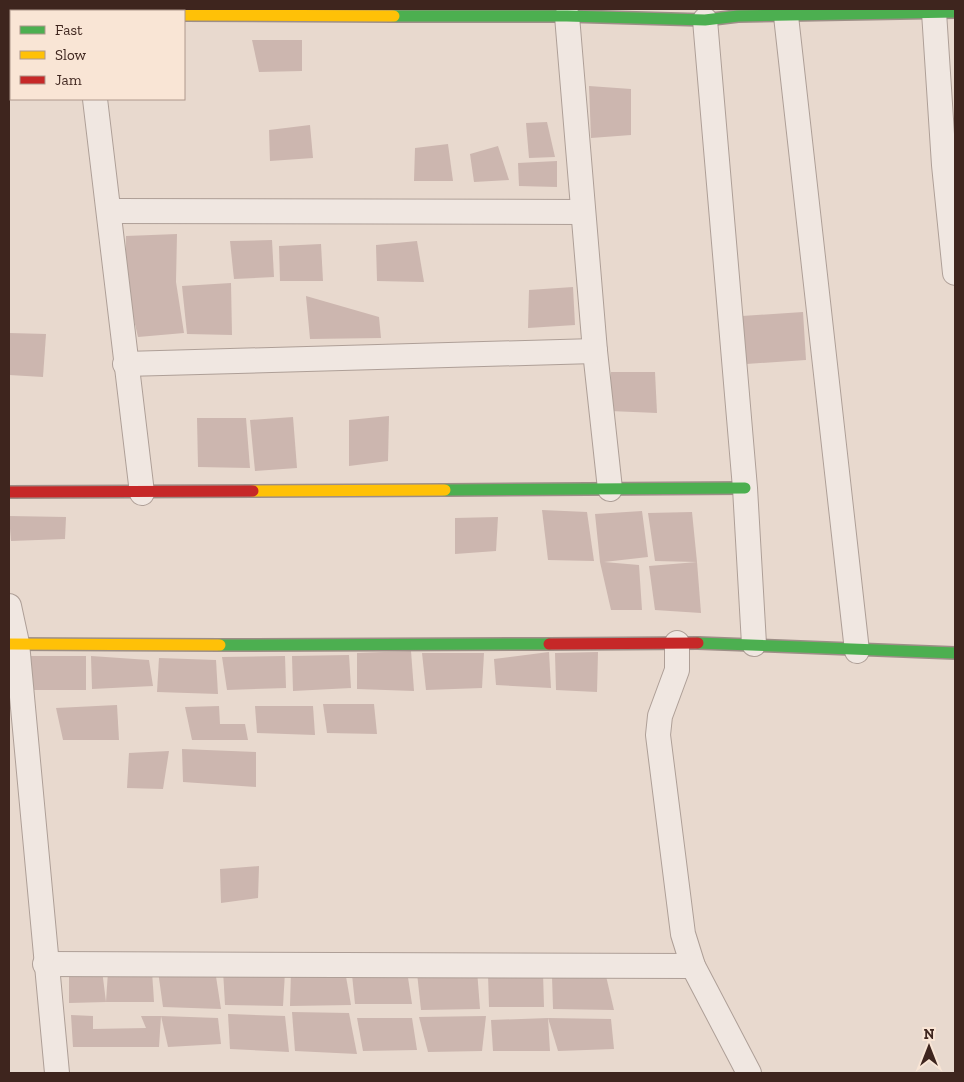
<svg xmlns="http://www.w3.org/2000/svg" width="964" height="1082" viewBox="0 0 964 1082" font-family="'Zilla Slab',serif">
  <rect width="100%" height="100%" fill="#e8d9ce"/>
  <g fill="#ccb6af">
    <polygon points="252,40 302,40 302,71 259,72"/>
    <polygon points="589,86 631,89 631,135 591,138"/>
    <polygon points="547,122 555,157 529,158 526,123"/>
    <polygon points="310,125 313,158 270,161 269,130"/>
    <polygon points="448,144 453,181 414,181 415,148"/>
    <polygon points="498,146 509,180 474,182 470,154"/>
    <polygon points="557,161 557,187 519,186 518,163"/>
    <polygon points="177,234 176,282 184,333 138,337 125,281 126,236"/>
    <polygon points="272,240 274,277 234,279 230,241"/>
    <polygon points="417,241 424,282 377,281 376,245"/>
    <polygon points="321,244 323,281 280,281 279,246"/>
    <polygon points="231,283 232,335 187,334 182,286"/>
    <polygon points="573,287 575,325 528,328 529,290"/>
    <polygon points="306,296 379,317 381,338 310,339"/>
    <polygon points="803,312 806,360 746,364 742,316"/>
    <polygon points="9,333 46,334 43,377 9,375"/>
    <polygon points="611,372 655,372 657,413 610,411"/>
    <polygon points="389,416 388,461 349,466 349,420"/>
    <polygon points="293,417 297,468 255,471 250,420"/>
    <polygon points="197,418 246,418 250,468 198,467"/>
    <polygon points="542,510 587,512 594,561 548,560"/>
    <polygon points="642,511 648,557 604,562 639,565 642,610 611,610 600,562 595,514"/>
    <polygon points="692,512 697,562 655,561 648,513"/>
    <polygon points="9,516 66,517 65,539 11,541"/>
    <polygon points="498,517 496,551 455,554 455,518"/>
    <polygon points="697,562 701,613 655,610 649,566"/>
    <polygon points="411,651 414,691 357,689 357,653"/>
    <polygon points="549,652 551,688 496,685 494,659"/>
    <polygon points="598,652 597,692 556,690 555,653"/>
    <polygon points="422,653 484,653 482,688 426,690"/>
    <polygon points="349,655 351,688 293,691 292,656"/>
    <polygon points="24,656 86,656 86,690 26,690"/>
    <polygon points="91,656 149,660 153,686 92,689"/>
    <polygon points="285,656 286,688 227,690 222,657"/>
    <polygon points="159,658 216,660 218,694 157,692"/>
    <polygon points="323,704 374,704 377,734 327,733"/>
    <polygon points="117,705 119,740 63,740 56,708"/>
    <polygon points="219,706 220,724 245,724 248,740 192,740 185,707"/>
    <polygon points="255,706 313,706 315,735 257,733"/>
    <polygon points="182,749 256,752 256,787 183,782"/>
    <polygon points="169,751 163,789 127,788 129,753"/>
    <polygon points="259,866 258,898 221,903 220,869"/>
    <polygon points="351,965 407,971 412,1004 355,1004"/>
    <polygon points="102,970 106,1002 69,1003 69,972"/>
    <polygon points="215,970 221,1009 163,1007 158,971"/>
    <polygon points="223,970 285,972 283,1006 225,1005"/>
    <polygon points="477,970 480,1009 421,1010 417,973"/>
    <polygon points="108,971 152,971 154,1002 106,1002"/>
    <polygon points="291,971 345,971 351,1005 290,1006"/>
    <polygon points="543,973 544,1007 489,1007 488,974"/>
    <polygon points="606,976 614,1010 553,1009 552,977"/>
    <polygon points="292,1012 349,1013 357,1054 295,1051"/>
    <polygon points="228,1014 285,1016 289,1052 230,1049"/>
    <polygon points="71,1015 93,1016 93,1029 146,1028 141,1016 161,1016 159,1047 73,1047"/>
    <polygon points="161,1016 218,1018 221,1044 168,1047"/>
    <polygon points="486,1016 482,1051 428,1052 419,1017"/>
    <polygon points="357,1018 412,1018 417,1050 363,1051"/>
    <polygon points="548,1018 611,1019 614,1049 558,1051"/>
    <polygon points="548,1018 550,1051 493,1051 491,1020"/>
  </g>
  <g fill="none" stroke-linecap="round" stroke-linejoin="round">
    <g stroke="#ae9f97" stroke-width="26">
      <g id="street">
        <polyline points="9,12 11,12"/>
        <polyline points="934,12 944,165 955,273"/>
        <polyline points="567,16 595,351 610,489"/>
        <polyline points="786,16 857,651"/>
        <polyline points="705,20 745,488 754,644"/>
        <polyline points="95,99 142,493"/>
        <polyline points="110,211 583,212"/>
        <polyline points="125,364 595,351"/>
        <polyline points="9,606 17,643 57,1073"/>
        <polyline points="677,643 677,670 660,716 658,735 683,934 693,966 749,1073"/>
        <polyline points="45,964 693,966"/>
      </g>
    </g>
    <g stroke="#9d8e87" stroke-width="14">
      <g id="fast">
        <polyline points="394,16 567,16 705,20 738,16 955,12"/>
        <polyline points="445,490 745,488"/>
        <polyline points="698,643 955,653"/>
        <polyline points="220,645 549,644"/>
      </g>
    </g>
    <g stroke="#9d8e87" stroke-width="14">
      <g id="slow">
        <polyline points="184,15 394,16"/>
        <polyline points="253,491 445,490"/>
        <polyline points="9,644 220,645"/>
      </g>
    </g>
    <g stroke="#9d8e87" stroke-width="14">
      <g id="jam">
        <polyline points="9,492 253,491"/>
        <polyline points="549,644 698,643"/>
      </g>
    </g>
    <use href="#street" stroke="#f0e7e1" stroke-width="24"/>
    <use href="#fast" stroke="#4caf50" stroke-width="11"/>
    <use href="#slow" stroke="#ffc107" stroke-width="11"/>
    <use href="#jam" stroke="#c62828" stroke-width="11"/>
  </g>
  <rect width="964" height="1082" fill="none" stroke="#3e251e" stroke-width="20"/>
  <rect x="10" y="10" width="175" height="90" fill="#f9e5d5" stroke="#ae988c"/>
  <rect x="20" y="26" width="25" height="8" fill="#4caf50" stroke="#ae988c"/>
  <text x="55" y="35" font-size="15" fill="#3e251e">Fast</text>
  <rect x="20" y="51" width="25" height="8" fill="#ffc107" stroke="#ae988c"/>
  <text x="55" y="60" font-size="15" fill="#3e251e">Slow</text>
  <rect x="20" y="76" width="25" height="8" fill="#c62828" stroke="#ae988c"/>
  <text x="55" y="85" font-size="15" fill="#3e251e">Jam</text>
  <g transform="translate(929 1047)" stroke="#f9e5d5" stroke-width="4" paint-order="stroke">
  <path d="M0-4L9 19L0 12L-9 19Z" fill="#3e251e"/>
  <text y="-8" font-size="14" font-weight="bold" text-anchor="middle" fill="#3e251e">N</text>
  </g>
</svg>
